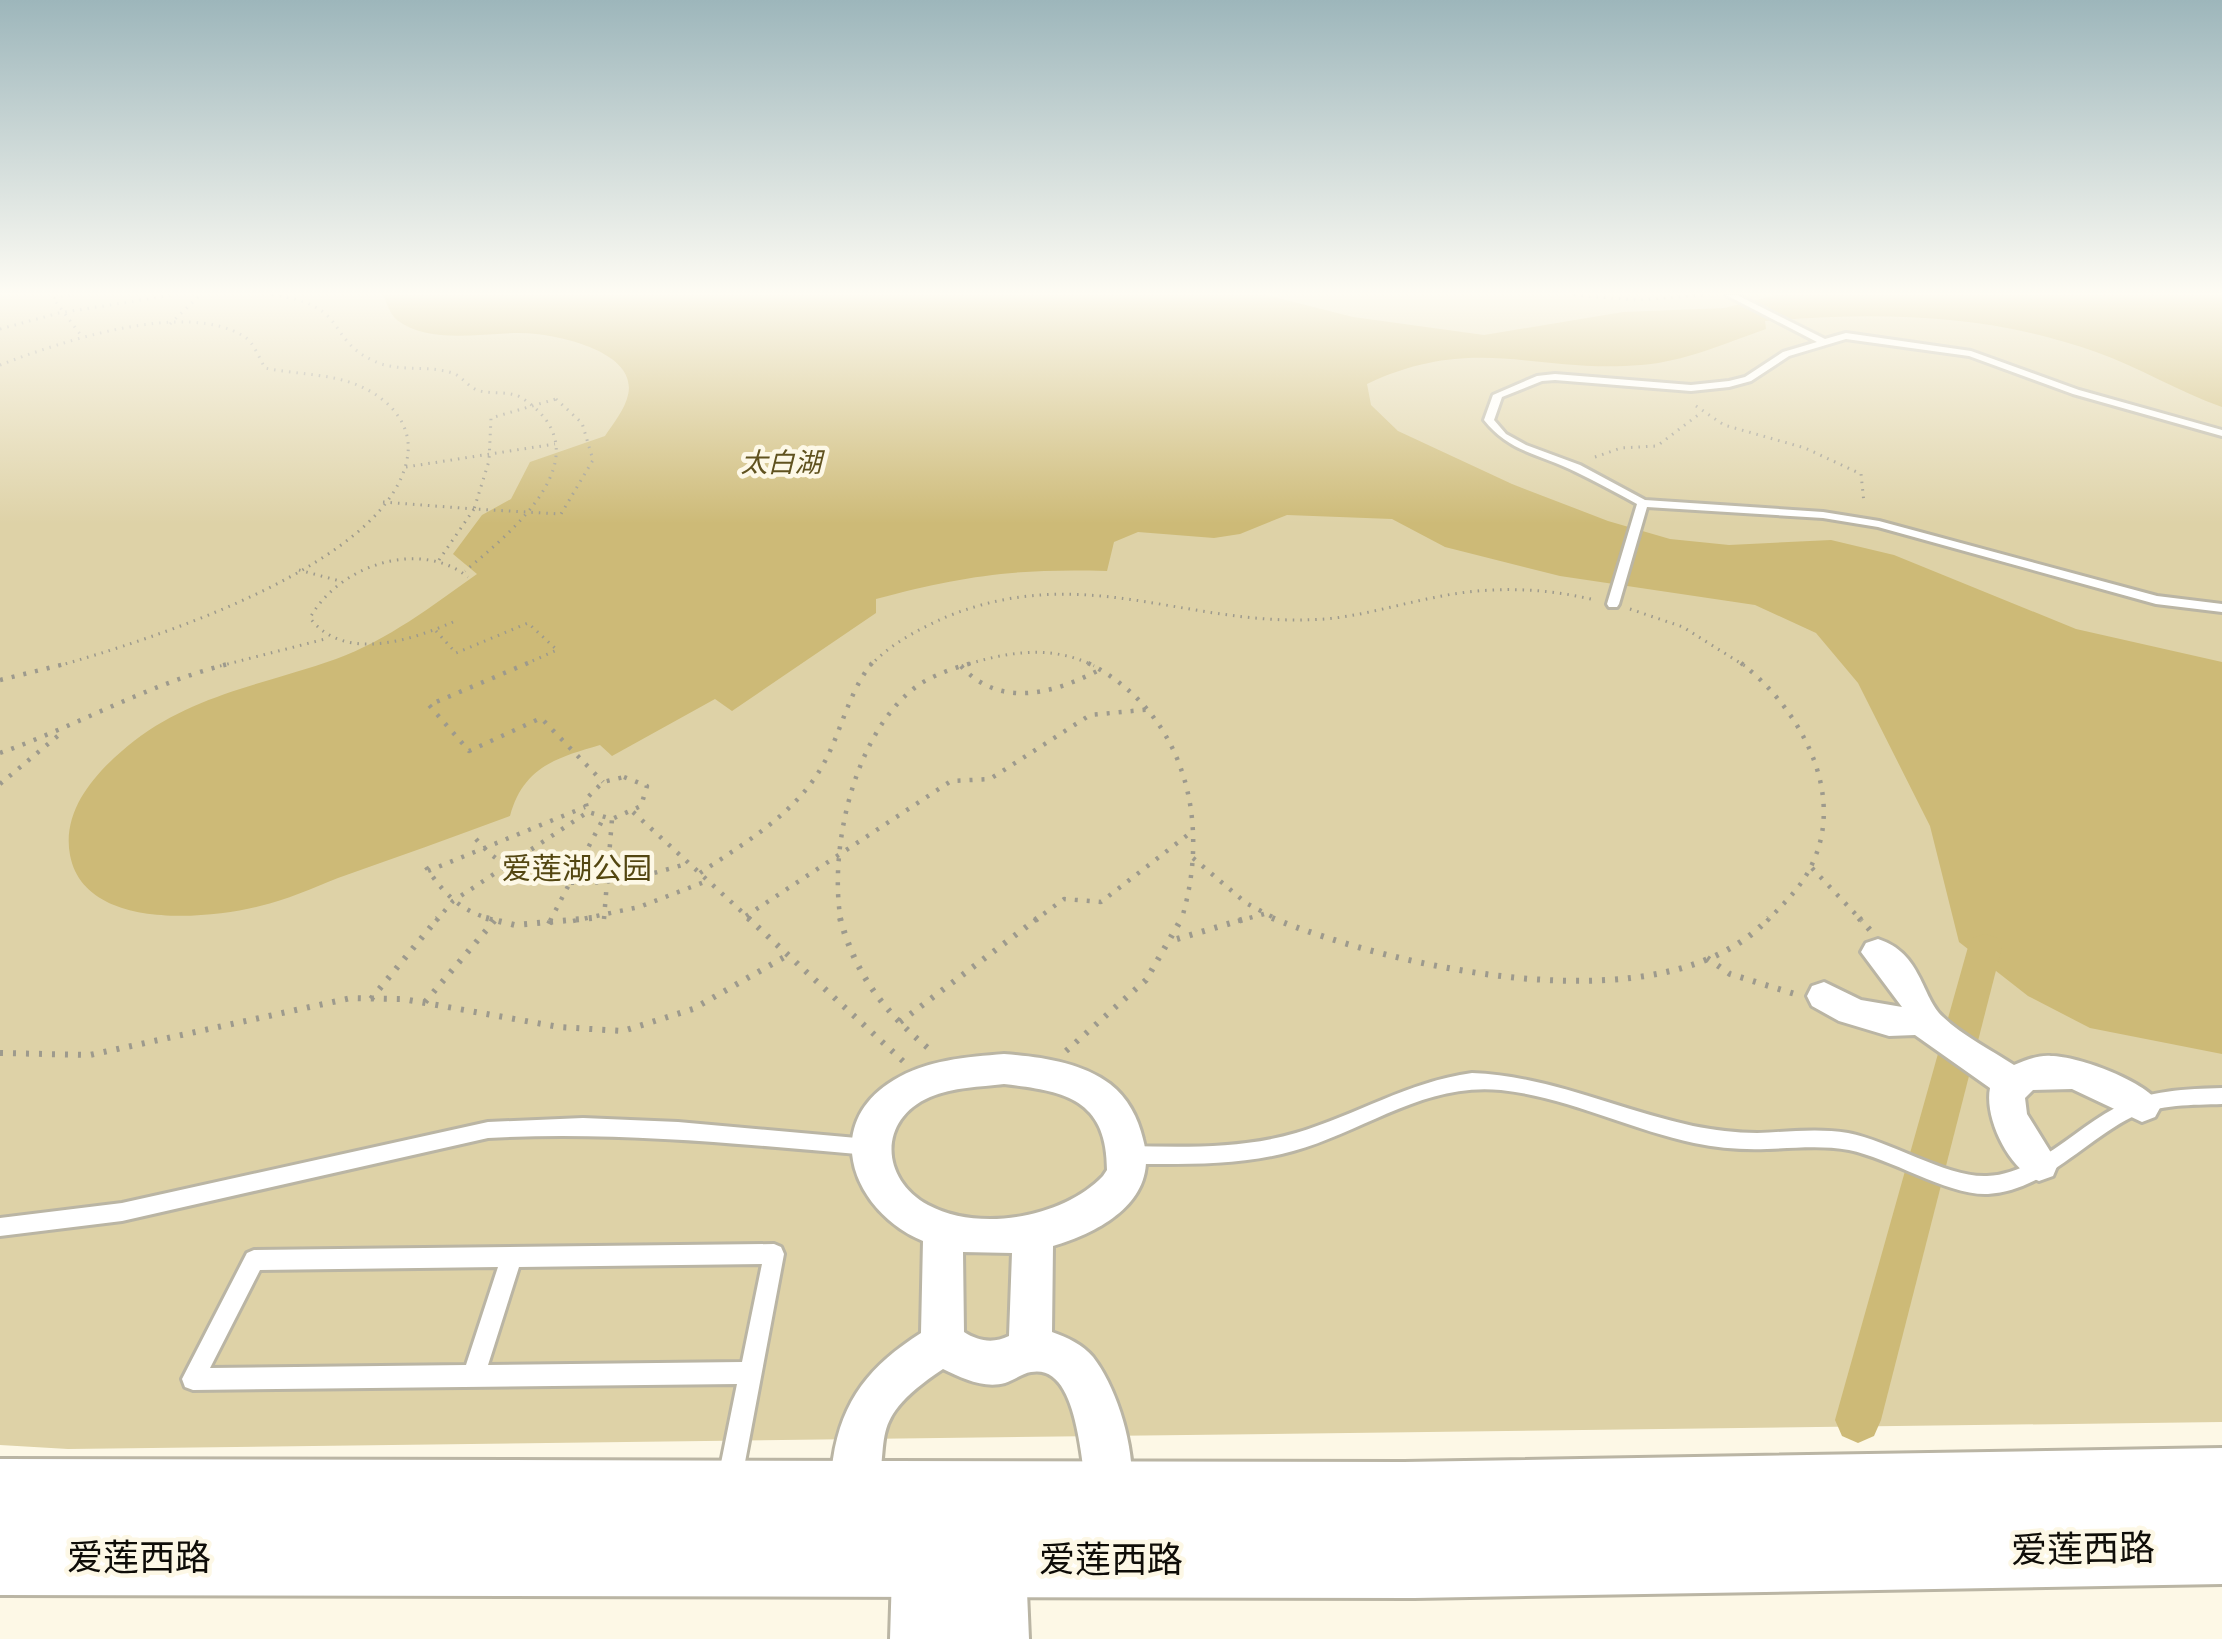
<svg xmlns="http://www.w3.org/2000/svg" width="2222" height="1639" viewBox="0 0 2222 1639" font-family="Quicksand,'Noto Sans SC',sans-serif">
  <rect width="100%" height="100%" fill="#fdf8e6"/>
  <polygon fill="#ded2a7" points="0,295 2222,295 2222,1422 68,1449 0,1445"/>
  <path fill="#cdba77" d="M384,295H1266L1353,317L1484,335L1623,312L1724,308L1777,295H2222V407C2177,391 2139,367 2096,352C1988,313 1878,312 1765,321L1766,329C1726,343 1683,362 1641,365C1535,374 1476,333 1367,384L1371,405L1398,431L1512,484L1608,521L1670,539L1729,545L1831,540L1894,555L2076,629L2222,662V1054L2090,1028L2028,996L1959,942L1930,826L1858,683L1816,633L1755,605L1560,576L1445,547L1392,519L1287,515L1240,534L1214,538L1138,532L1114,542L1107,571C1019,568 961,576 876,599V613L732,711L715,699L612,756L600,745C555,758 523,768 510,816C453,837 395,858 338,878C313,888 286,900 260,906C204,920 84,930 70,855C61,807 100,768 134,741C195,694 266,684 336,659C388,640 432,606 477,574L453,554L482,515L511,499L530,462L605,436C613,424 625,409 628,395C638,354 566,337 536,334C495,329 433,348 397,320C390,314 386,303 384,295Z"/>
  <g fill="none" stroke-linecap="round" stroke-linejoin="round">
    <polygon fill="#cdba77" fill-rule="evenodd" points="1985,934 1997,938 2002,947 1881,1420 1874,1436 1858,1443 1842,1436 1835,1420 1968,947 1973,938"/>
    <g stroke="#bab5a4" stroke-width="6">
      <g id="lane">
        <path d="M1726,295H1737L1825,339L1846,333L1971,351L2079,390L2222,430V436L2073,394L1969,356L1846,339L1789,356L1751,381L1729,387L1691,391L1555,380L1542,381L1502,397L1494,420L1506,434L1526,445L1580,465L1645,500L1823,512L1879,521L2157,596L2222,604V612L2156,604L1878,527L1823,518L1647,507L1619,604L1617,607H1609L1607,604L1637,504C1617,493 1597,482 1576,472C1541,454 1510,453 1484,420L1493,395L1537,376L1555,374L1691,385L1729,381L1745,377L1783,352L1817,342Z"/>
        <path d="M1472,1073C1550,1076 1618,1110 1693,1126C1714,1130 1735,1133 1757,1133C1787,1132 1818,1128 1848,1133C1890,1141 1948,1178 1987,1176C2035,1174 2075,1129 2115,1108C2148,1090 2186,1089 2222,1088V1104C2193,1105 2159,1104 2132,1117C2085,1140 2044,1191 1988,1194C1949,1196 1890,1158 1849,1150C1822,1145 1794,1148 1767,1149C1742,1150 1718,1148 1694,1143C1629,1129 1567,1097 1501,1090C1424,1082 1363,1132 1293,1151C1240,1166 1183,1164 1129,1164L1122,1161L1119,1155L1122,1149L1129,1146C1184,1147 1242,1149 1296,1133C1357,1115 1407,1082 1472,1073Z"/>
        <path d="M583,1118L678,1122L868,1139L875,1141L878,1147L875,1153L868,1155C741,1144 615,1131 488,1138L122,1221L0,1236V1218L122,1203L488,1122Z"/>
        <path d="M774,1244L781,1247L784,1254L742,1478L738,1486L730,1490L722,1486L718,1478L737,1384L193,1390L185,1387L182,1379L247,1253L254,1250ZM762,1264L742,1362L488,1365L519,1267ZM498,1267L466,1365L210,1368L260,1270Z"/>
      </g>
    </g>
    <g stroke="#bab5a4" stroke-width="6">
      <g id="street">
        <path d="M1878,939C1922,953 1921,997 1943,1017C1963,1036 1991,1050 2014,1065C2026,1060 2038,1055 2051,1056C2078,1056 2149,1082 2161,1106L2155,1117L2142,1122L2072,1089L2033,1090L2025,1098L2027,1114L2058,1164L2053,1176L2039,1181C2009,1170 1984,1118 1990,1088L1915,1035L1889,1036L1839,1021L1812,1006L1807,996L1812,986L1824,982L1861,1000L1902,1007L1861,952L1866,943Z"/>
        <path d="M1004,1054C1040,1057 1081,1062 1110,1084C1128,1098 1138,1118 1143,1139C1160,1199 1103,1231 1053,1246L1052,1332C1068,1338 1082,1344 1093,1357C1121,1393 1143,1472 1126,1515L1109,1522L1092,1515C1080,1485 1084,1362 1031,1372C1023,1373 1014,1380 1005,1383C984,1389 962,1378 943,1369C856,1427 899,1440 869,1515L852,1522L835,1515C827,1495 830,1480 833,1459C842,1399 871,1365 921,1333L923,1241C855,1213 818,1126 894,1080C926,1060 967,1057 1004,1054ZM1004,1084C1065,1091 1107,1099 1107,1170L1103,1176C1064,1217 980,1233 928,1205C880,1179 878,1119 930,1097C953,1087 980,1087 1004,1084ZM963,1252L1012,1253L1009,1336C993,1344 978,1341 964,1332Z"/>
      </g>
    </g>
    <g stroke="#bab5a4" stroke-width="6">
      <polygon id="secondary" points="927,1508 951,1518 959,1539 967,1520 991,1510 1015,1520 1025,1544 1029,1639 890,1639 893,1542 903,1518"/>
    </g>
    <g stroke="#bab5a4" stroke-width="6">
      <polygon id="primary" points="2222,1448 2222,1584 1414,1598 0,1595 0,1459 1404,1462"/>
    </g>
    <g stroke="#9d9a8d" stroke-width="3" stroke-dasharray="1.5 6" stroke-linecap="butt">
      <polyline points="70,295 53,298 83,338"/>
      <path d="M272,295C351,305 324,338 374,361C398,373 430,364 455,374C463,378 469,387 477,390C491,395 509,390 522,398C607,454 513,531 465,571"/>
      <polyline points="1574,295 1636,300 1707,295"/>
      <polyline points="170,324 200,295"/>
      <polyline points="0,329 59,313 173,295"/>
      <path d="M0,365C60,342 186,299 245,337C254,343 259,358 265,368C298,375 334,373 364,388C389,400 411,423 408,453C396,563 149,640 58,666"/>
      <polygon points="556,399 582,423 593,460 561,514 474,509 489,461 491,418"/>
      <polyline points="1696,406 1724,425 1805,448 1861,474 1864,503"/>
      <polyline points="1595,457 1621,448 1657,446 1702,412"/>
      <polyline points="406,467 555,444"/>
      <polyline points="383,502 474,509"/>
      <polyline points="439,560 474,509"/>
      <polyline points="299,570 340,581"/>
      <polyline points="1630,609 1683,627 1745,666"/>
      <path d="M453,622C410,641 343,662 310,618C338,566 419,538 468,577"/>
      <polyline points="436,631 456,653 528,623 557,650 521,666"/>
      <polyline points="220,666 329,638"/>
      <path d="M870,666C890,644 919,629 946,617C1086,560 1188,629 1325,619C1361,616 1396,605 1432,598C1487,586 1541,587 1595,600"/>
      <path d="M962,666C1006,652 1051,644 1094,666"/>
    </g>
    <g stroke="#9d9a8d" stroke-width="4.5" stroke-dasharray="3 9" stroke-linecap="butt">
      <polyline points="528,663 429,705 469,751 541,718 603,782"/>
      <path d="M1088,663C1185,712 1212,822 1181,921"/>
      <path d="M1741,663C1798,707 1846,790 1813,862C1803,886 1784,903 1767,921"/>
      <path d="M961,666C1001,710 1056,693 1103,668"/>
      <polyline points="0,680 69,663"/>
      <path d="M0,753C79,725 150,683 232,663"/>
      <polygon points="624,777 647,786 641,806 612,819 588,812 585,800 603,782"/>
      <polyline points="0,784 60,734"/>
      <polyline points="633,812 752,921"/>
      <path d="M476,839C528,902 619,885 689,863"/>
      <polyline points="1193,858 1246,903 1280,921"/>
      <path d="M426,867C446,897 464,914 500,921"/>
      <polyline points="1812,868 1862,921"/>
      <polyline points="428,871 585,807"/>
      <path d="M700,873C746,842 797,813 824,763C842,730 848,693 872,663"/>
      <polyline points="746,916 951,781 990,779 1090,715 1153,709"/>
      <polyline points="604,919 612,819"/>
      <polyline points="436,921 453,901 588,812"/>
      <polyline points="550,921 603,819"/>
      <polyline points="573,921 639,907 707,881"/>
      <path d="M841,921C828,849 855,728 920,684C936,674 954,668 972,663"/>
      <polyline points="1034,921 1064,899 1101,902 1194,830"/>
      <polyline points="1238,921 1264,914"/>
    </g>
    <g stroke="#9d9a8d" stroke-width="6" stroke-dasharray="3 10" stroke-linecap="butt">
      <polyline points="486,918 515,925 592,918"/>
      <polyline points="748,918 904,1062"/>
      <path d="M840,918C856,976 884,1011 929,1049"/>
      <path d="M1272,918C1396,968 1665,1030 1769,918"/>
      <polyline points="1859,918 1870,930"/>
      <polyline points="549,924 552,918"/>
      <polyline points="1177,939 1248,918"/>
      <polyline points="1707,958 1730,974 1795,994"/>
      <polyline points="371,999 438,918"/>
      <polyline points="425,1002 495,920"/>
      <polyline points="900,1022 1038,918"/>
      <polyline points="1066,1051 1146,980 1182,918"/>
      <polyline points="0,1053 90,1055 351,998 403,999 559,1027 623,1031 693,1009 788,955"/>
    </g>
    <use href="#lane" fill="#fff" fill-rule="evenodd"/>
    <use href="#street" fill="#fff" fill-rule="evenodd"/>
    <use href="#secondary" fill="#fff" fill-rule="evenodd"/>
    <use href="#primary" fill="#fff" fill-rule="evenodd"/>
  </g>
  <linearGradient id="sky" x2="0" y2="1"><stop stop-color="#9db6bb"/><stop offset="0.56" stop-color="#fefcf4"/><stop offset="1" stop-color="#fefcf4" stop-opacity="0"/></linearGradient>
  <rect width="2222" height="524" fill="url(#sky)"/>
  <g text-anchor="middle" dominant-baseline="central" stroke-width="9" stroke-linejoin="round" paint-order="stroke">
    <g font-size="27" font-style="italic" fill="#60521f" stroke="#fdf8e6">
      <text x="781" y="462">太白湖</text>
    </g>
    <g font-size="30" fill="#534611" stroke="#fdf8e6">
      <text x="577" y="868">爱莲湖公园</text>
    </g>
    <g font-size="36" fill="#0f0d08" stroke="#fdf8e6">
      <text transform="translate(2083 1548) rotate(-1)">爱莲西路</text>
      <text x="139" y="1556">爱莲西路</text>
      <text x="1111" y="1558">爱莲西路</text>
    </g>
  </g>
</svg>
